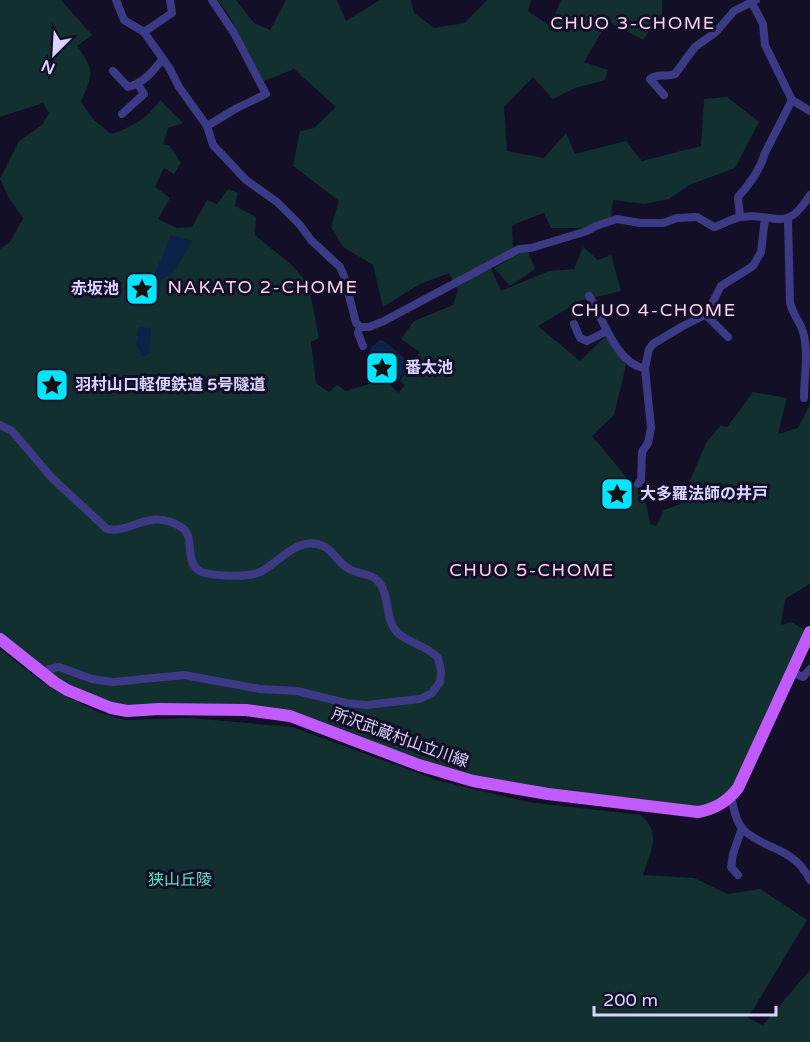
<svg xmlns="http://www.w3.org/2000/svg" width="810" height="1042" viewBox="0 0 810 1042" font-family="'Varela Round','Noto Sans JP',sans-serif">
  <rect width="100%" height="100%" fill="#130f26"/>
  <g fill="#12302f">
    <path d="M0,0H61L92,35L77,46C96,72 92,74 81,102L94,120L111,134C131,128 149,117 160,100L183,123L168,128L163,144L169,145L181,163L174,174L164,168L155,187L170,198L158,219L177,228L192,227L207,200L217,204L228,189L238,193L235,206L256,217L255,235C270,249 297,265 306,283C313,298 315,322 319,338L311,342L316,383L329,392L337,385L346,391L385,379L398,393L405,385L400,381L420,352L401,339L414,321L453,305L458,290L449,273L420,284L383,307L373,265L343,247L331,227L339,201L293,166L300,131L314,128L336,107L294,69L264,81L227,12L217,0H236L254,23L270,30L286,0H337L346,21L380,0H411L414,13L434,28L465,23L487,0H531L528,11L550,26L561,0H662V13L643,40L608,21L584,62L608,70L605,80L575,88L553,99L533,77L504,107L507,151L544,158L566,133L575,154L626,141L642,161L701,146L704,99L727,97L759,122L735,168L689,185L669,199L644,204L613,200L611,219L585,228H551L544,213L512,225L513,248L490,266L501,291L549,271L574,269L583,247L598,260L611,255L621,291L580,301L538,326L580,361L607,335L626,365L614,415L592,436L632,484L640,485L644,493L650,524L656,526L664,510L680,504L706,443L720,426L727,427L753,392L787,398L778,434L798,428L810,405V584L785,599L781,625L791,622L805,630L738,788L708,810L473,781L290,716L159,709L95,702L0,639V249L10,242L23,218L9,198L0,179L19,141L42,125L49,113L43,103L0,117Z"/>
    <polygon points="527,249 535,269 510,286 494,268"/>
    <path d="M0,649L34,676L61,694L98,712L114,717L126,720L190,718L292,727L440,781L528,802L640,815C663,832 650,853 643,875L694,878L728,894L760,889L807,920L748,1018L763,1025L810,970V1042H0Z"/>
  </g>
  <g fill="#0c2248">
    <path d="M170,235L192,241L174,272L161,280L159,293L149,292C152,272 165,255 170,235Z"/>
    <polygon points="139,327 151,328 149,353 146,356 142,356 136,344"/>
    <polygon points="380,340 384,341 412,364 396,382 370,351 371,347"/>
  </g>
  <g fill="none" stroke-linecap="round" stroke-linejoin="round">
    <g stroke="#3d3a85" stroke-width="8">
      <polyline points="116,0 124,20 144,32 170,69 179,87 207,126 213,145 246,180 277,202 300,225 311,240 340,267 344,276 356,323 360,327 358,333 363,346"/>
      <polyline points="752,3 763,24 765,45 792,100 810,111"/>
      <polyline points="144,32 172,13 170,0"/>
      <path d="M113,71L128,87C145,82 152,72 163,59"/>
      <path d="M664,95L650,79C659,72 666,78 675,74L695,47L716,32L734,11L756,0"/>
      <polyline points="122,114 144,94 138,84"/>
      <polyline points="207,126 237,108 266,94 234,33 212,0"/>
      <path d="M740,217L738,197C750,184 760,170 765,153L792,100"/>
      <path d="M788,219L790,302C792,314 800,321 803,332C809,352 804,378 804,398"/>
      <path d="M589,296C602,316 617,366 645,368"/>
      <polyline points="705,314 728,337"/>
      <polyline points="574,324 580,338 587,341 607,331"/>
      <path d="M360,327H369L384,321L519,249L531,248L587,231L596,226L617,219L640,223H663L677,218L697,217L714,227C723,225 732,218 741,217C777,212 785,235 810,195"/>
      <path d="M0,425L12,431L52,478L107,529C131,534 150,507 181,527C197,537 182,560 201,572C214,576 248,578 260,572C279,563 299,533 325,547C335,553 339,564 349,569C360,575 374,573 381,585C390,600 385,621 398,633C408,642 423,645 434,654L438,658L441,671L440,682L432,693L420,699L366,705L346,703L297,691L260,689L184,675L113,682L92,679L59,667L49,669L43,674"/>
      <polyline points="638,484 641,480 642,452 648,443 651,428 645,368 649,349 653,344 681,327 701,317 708,311 721,286 753,266 761,252 765,218"/>
      <polyline points="791,672 803,677 810,669"/>
      <path d="M731,797C734,808 736,825 746,832C769,851 794,848 810,880"/>
      <polyline points="738,875 731,867 733,854 742,828"/>
    </g>
    <path stroke="#c25bff" stroke-width="12" d="M0,639L54,682L67,690L111,708L127,711L159,709L246,710L290,716L419,765L473,781L548,794L698,812C715,809 727,802 738,788L810,632"/>
  </g>
  <defs>
    <g id="sight-square" transform="scale(1.725)"><rect x="-9" y="-9" width="18" height="18" rx="4" fill="#00e5ff" stroke="#130f26"/><path d="M0-6L1.8-2.2L6-1.7L2.9 1.2L3.7 5.4L0 3.3L-3.7 5.4L-2.9 1.2L-6-1.7L-1.8-2.2Z" fill="#111"/></g>
  </defs>
  <g fill-rule="evenodd">
    <use href="#sight-square" x="142" y="289"/>
    <use href="#sight-square" x="382" y="368"/>
    <use href="#sight-square" x="52" y="385"/>
    <use href="#sight-square" x="617" y="494"/>
  </g>
  <g text-anchor="middle" dominant-baseline="central" stroke-width="6" stroke-linejoin="round" paint-order="stroke">
    <g font-size="16" font-weight="bold" fill="#d9d4ff" stroke="#130f26" text-anchor="start">
      <text x="119" y="289" text-anchor="end">赤坂池</text>
      <text x="405" y="368">番太池</text>
      <text x="75" y="385">羽村山口軽便鉄道 5号隧道</text>
      <text x="640" y="494">大多羅法師の井戸</text>
    </g>
    <g font-size="16" fill="#d9d4ff" stroke="#130f26">
      <text transform="translate(400 738) rotate(20)">所沢武蔵村山立川線</text>
    </g>
    <g font-size="16" fill="#5fe0c0" stroke="#130f26">
      <text x="180" y="880">狭山丘陵</text>
    </g>
    <g font-size="18" letter-spacing="1.5" fill="#ffd6f0" stroke="#130f26">
      <text x="633" y="23">CHUO 3-CHOME</text>
      <text x="263" y="287">NAKATO 2-CHOME</text>
      <text x="654" y="310">CHUO 4-CHOME</text>
      <text x="532" y="570">CHUO 5-CHOME</text>
    </g>
  </g>
  <g transform="translate(54 54) rotate(204)" stroke="#130f26" stroke-width="4.5" paint-order="stroke">
  <path d="M0-4.5L10 22L0 15L-10 22Z" fill="#d9d4ff"/>
  <text y="-9" font-size="16" font-weight="bold" text-anchor="middle" fill="#d9d4ff">N</text>
  </g>
  <path d="M594 1006v9h182v-9" fill="none" stroke="#d9d4ff" stroke-width="3"/>
  <text x="603" y="1006" font-size="18" fill="#d9d4ff" stroke="#130f26" stroke-width="4.5" paint-order="stroke">200 m</text>
</svg>
